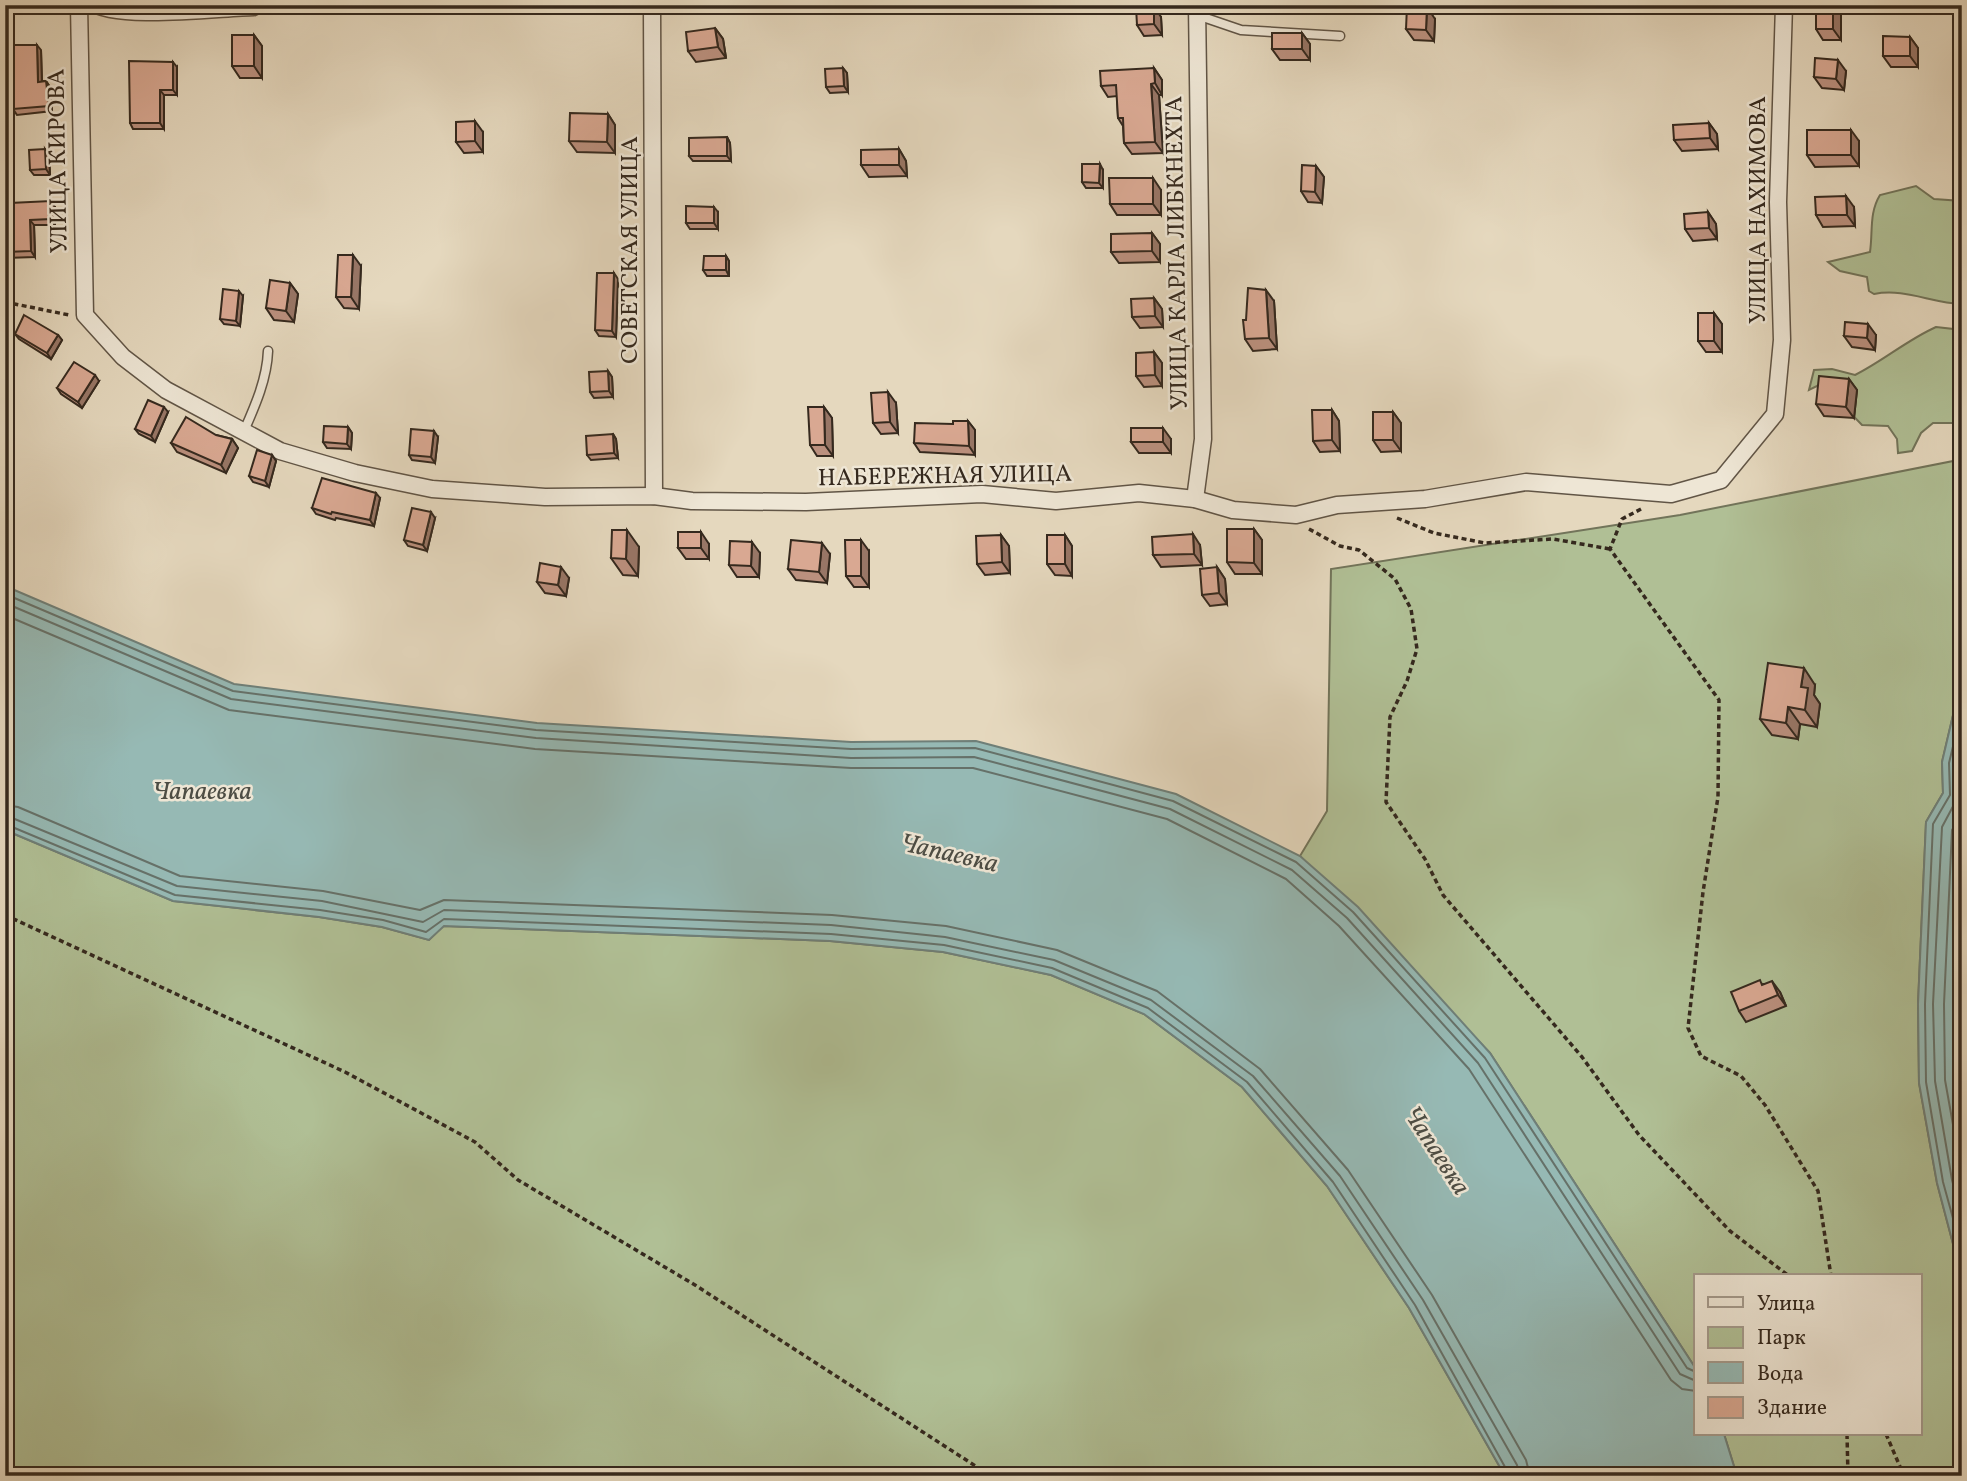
<svg xmlns="http://www.w3.org/2000/svg" width="1967" height="1481" viewBox="0 0 1967 1481" font-family="Vollkorn,serif">
  <rect width="100%" height="100%" fill="#e5d8be"/>
  <filter id="stains"><feTurbulence type="fractalNoise" baseFrequency=".00286" numOctaves="4"/><feColorMatrix values="0 0 0 0 .2 0 0 0 0 .09 0 0 0 0 .02 0 0 0 .5 -.17"/></filter>
  <radialGradient id="worn" r=".72"><stop offset=".6" stop-color="#630" stop-opacity="0"/><stop offset="1" stop-color="#630" stop-opacity=".3"/></radialGradient>
  <g fill="#b0bf95" stroke="#72745a" stroke-width="2">
    <path d="M1916,186L1934,199L1962,201V304C1931,303 1905,288 1874,294L1869,291L1867,277L1840,271L1828,262L1870,252C1873,231 1869,213 1880,195Z"/>
    <path d="M1936,327L1962,330V364L1956,367L1962,377V423H1933L1921,433L1912,451L1898,453L1897,439L1888,426L1862,425L1834,396L1819,385L1809,390L1814,370L1832,369L1855,375C1883,361 1907,340 1936,327Z"/>
    <polygon points="1962,454 1962,677 1942,762 1943,793 1926,822 1918,1004 1919,1083 1937,1183 1962,1278 1962,1476 1737,1476 1724,1434 1920,1434 1920,1276 1696,1276 1696,1369 1490,1053 1300,856 1327,811 1331,569 1680,515 1958,460"/>
    <polygon points="5,830 173,901 319,917 382,927 429,940 443,926 830,941 943,952 1051,975 1144,1014 1242,1087 1327,1186 1409,1308 1505,1476 5,1476"/>
  </g>
  <g fill="#96b9b4" stroke="#6f7f78" stroke-width="2">
    <polygon points="5,586 234,684 537,723 851,742 976,741 1176,794 1300,856 1358,907 1490,1053 1696,1369 1696,1434 1724,1434 1737,1476 1505,1476 1409,1308 1327,1186 1242,1087 1144,1014 1051,975 943,952 830,941 444,926 429,940 382,927 319,917 173,901 5,830"/>
    <polygon points="1962,677 1962,1278 1937,1183 1919,1083 1918,1004 1926,822 1943,793 1942,762"/>
  </g>
  <g fill="none" stroke-linecap="round" stroke-linejoin="round">
    <g stroke="#667169" stroke-width="2">
      <polyline points="5,594 233,691 536,730 851,749 975,748 1173,801 1296,862 1353,912 1485,1058 1687,1368 1696,1372"/>
      <polyline points="5,603 231,699 536,738 851,758 974,757 1170,809 1292,870 1347,918 1478,1063 1680,1374 1696,1381"/>
      <polyline points="5,615 229,710 535,749 851,768 973,768 1167,819 1286,879 1339,926 1469,1069 1671,1380 1682,1389 1696,1391"/>
      <polyline points="1962,709 1949,763 1950,795 1933,824 1925,1004 1926,1082 1943,1182 1962,1251"/>
      <polyline points="1962,746 1957,764 1958,797 1942,827 1933,1004 1935,1081 1952,1180 1962,1217"/>
      <polyline points="5,805 18,807 180,876 323,891 420,910 444,900 832,915 946,926 1057,950 1157,991 1260,1069 1348,1170 1432,1295 1526,1460 1530,1476"/>
      <polyline points="1962,814 1952,830 1944,1004 1945,1080 1962,1175"/>
      <polyline points="5,815 177,886 322,901 423,922 444,910 831,925 945,937 1054,960 1151,1000 1253,1076 1340,1176 1423,1300 1517,1465 1519,1476"/>
      <polyline points="5,824 175,895 320,910 383,920 426,932 444,919 831,934 944,945 1052,968 1148,1008 1247,1082 1333,1182 1415,1305 1510,1476"/>
    </g>
    <g stroke="#615546" stroke-width="11">
      <g id="lane">
        <path d="M88,5C116,25 216,12 254,11L266,5"/>
        <polyline points="1197,15 1241,30 1340,36"/>
        <path d="M244,431C255,406 267,379 268,351"/>
      </g>
    </g>
    <g stroke="#615546" stroke-width="19">
      <g id="street">
        <polyline points="79,5 85,315 123,357 166,390 280,451 355,473 432,489 545,497 654,496 692,501 806,502 982,494 1056,501 1139,493 1195,499 1233,510 1296,515 1337,505 1425,499 1526,482 1671,494 1721,480 1775,414 1782,340 1778,202 1784,5"/>
        <polyline points="652,5 654,496"/>
        <polyline points="1195,499 1203,439 1197,5"/>
      </g>
    </g>
    <g stroke="#35291e" stroke-width="3.5" stroke-dasharray="5 3.5" stroke-linecap="butt">
      <polyline points="5,302 69,315"/>
      <polyline points="1641,509 1622,519 1610,549 1719,700 1718,797 1703,892 1688,1028 1701,1056 1741,1076 1765,1105 1818,1191 1831,1276"/>
      <polyline points="1397,518 1434,533 1485,543 1553,539 1610,549"/>
      <polyline points="1309,529 1340,546 1359,550 1395,579 1411,609 1417,649 1407,681 1390,717 1386,802 1425,859 1443,895 1582,1057 1639,1135 1730,1231 1789,1276"/>
      <polyline points="5,915 345,1072 475,1142 518,1180 695,1285 991,1476"/>
      <polyline points="1847,1434 1848,1476"/>
      <polyline points="1886,1434 1904,1476"/>
    </g>
    <use href="#lane" stroke="#eee6d5" stroke-width="8"/>
    <use href="#street" stroke="#eee6d5" stroke-width="16"/>
  </g>
  <g fill="#bb907e" stroke="#35291e" stroke-width="2">
    <polygon points="1816,5 1835,5 1841,14 1841,40 1823,40 1816,29"/>
    <polygon points="1161,17 1162,35 1144,36 1137,25"/>
    <polygon points="1435,19 1434,41 1414,40 1406,29"/>
    <polygon points="715,28 723,39 726,58 696,62 688,51"/>
    <polygon points="1302,33 1310,44 1310,60 1280,60 1272,49"/>
    <polygon points="254,35 262,46 262,78 240,78 232,66"/>
    <polygon points="1910,37 1918,48 1918,67 1891,67 1883,56"/>
    <polygon points="41,50 42,81 46,81 50,87 52,111 17,115 13,109"/>
    <polygon points="177,67 177,95 164,95 164,129 133,129 130,123"/>
    <polygon points="843,68 847,73 848,92 830,93 826,87"/>
    <polygon points="1154,68 1162,80 1162,95 1159,95 1163,153 1132,154 1124,143 1123,126 1118,118 1117,96 1108,97 1101,86"/>
    <polygon points="1846,71 1844,90 1822,88 1814,77"/>
    <polygon points="608,114 615,125 615,153 577,152 569,141"/>
    <polygon points="1709,123 1717,134 1718,149 1682,151 1674,140"/>
    <polygon points="483,132 483,152 464,153 456,142"/>
    <polygon points="727,137 730,143 731,161 693,161 689,156"/>
    <polygon points="1859,141 1859,166 1815,167 1807,155"/>
    <polygon points="899,149 906,161 907,176 869,177 861,165"/>
    <polygon points="49,155 50,175 34,175 30,170"/>
    <polygon points="1316,166 1324,177 1322,203 1308,202 1301,191"/>
    <polygon points="1103,170 1103,188 1086,188 1082,182"/>
    <polygon points="1161,190 1161,215 1117,215 1110,204"/>
    <polygon points="10,203 55,207 55,225 34,225 35,257 5,258 5,232 11,232"/>
    <polygon points="1854,207 1855,226 1823,227 1816,215"/>
    <polygon points="718,212 718,229 690,229 686,223"/>
    <polygon points="1708,212 1716,224 1717,239 1693,241 1685,229"/>
    <polygon points="1152,233 1160,244 1160,262 1119,263 1111,252"/>
    <polygon points="726,256 729,261 729,276 707,276 703,270"/>
    <polygon points="361,266 359,309 344,308 336,297"/>
    <polygon points="618,279 616,337 599,336 595,330"/>
    <polygon points="290,283 298,294 294,322 274,320 266,308"/>
    <polygon points="243,296 240,326 224,324 220,319"/>
    <polygon points="1154,298 1162,309 1163,327 1140,328 1132,317"/>
    <polygon points="1274,301 1277,349 1253,351 1245,339 1246,320"/>
    <polygon points="1714,313 1722,324 1722,352 1706,352 1698,341"/>
    <polygon points="15,334 58,335 62,340 51,359 19,339"/>
    <polygon points="1876,335 1875,350 1852,347 1844,336"/>
    <polygon points="1154,352 1162,363 1162,386 1144,387 1136,376"/>
    <polygon points="608,371 612,377 613,397 594,398 590,392"/>
    <polygon points="1849,379 1857,390 1854,418 1824,416 1816,404"/>
    <polygon points="99,381 82,408 61,394 57,388"/>
    <polygon points="896,403 898,433 881,434 873,423"/>
    <polygon points="824,407 832,418 833,456 817,456 810,445"/>
    <polygon points="1332,410 1339,421 1340,451 1320,452 1313,441"/>
    <polygon points="168,412 155,442 139,434 135,429"/>
    <polygon points="1393,412 1401,423 1401,451 1381,452 1373,440"/>
    <polygon points="968,421 975,430 975,455 920,452 914,443 953,424"/>
    <polygon points="348,427 352,433 351,449 327,448 323,442"/>
    <polygon points="613,434 616,439 618,458 591,460 587,455"/>
    <polygon points="216,435 232,439 238,448 226,473 177,452 171,443"/>
    <polygon points="438,437 435,463 412,460 409,455"/>
    <polygon points="1171,439 1171,453 1139,453 1131,442"/>
    <polygon points="272,455 276,461 269,487 253,482 249,476"/>
    <polygon points="380,498 374,526 336,518 335,520 316,514 312,508"/>
    <polygon points="435,518 427,551 408,546 404,540"/>
    <polygon points="1254,529 1262,540 1262,574 1235,574 1227,562"/>
    <polygon points="1001,535 1009,546 1010,573 985,575 977,564"/>
    <polygon points="1065,535 1072,546 1072,576 1055,575 1047,564"/>
    <polygon points="709,544 709,559 686,559 678,548"/>
    <polygon points="1200,545 1202,565 1161,567 1153,555"/>
    <polygon points="639,547 638,576 623,575 611,558"/>
    <polygon points="869,551 869,587 854,587 846,576"/>
    <polygon points="760,553 759,577 737,577 729,565"/>
    <polygon points="830,554 827,583 796,580 788,569"/>
    <polygon points="1217,567 1225,579 1227,604 1210,606 1202,595"/>
    <polygon points="569,578 566,596 545,593 537,582"/>
    <polygon points="1815,685 1814,695 1820,704 1817,727 1800,724 1798,739 1772,735 1760,719"/>
    <polygon points="1763,984 1780,992 1786,1006 1746,1022 1739,1011"/>
  </g>
  <g fill="#987666" stroke="#35291e" stroke-width="2">
    <polygon points="1833,5 1835,5 1841,14 1841,40 1833,29"/>
    <polygon points="1154,6 1161,17 1162,35 1154,24"/>
    <polygon points="1427,7 1435,19 1434,41 1426,30"/>
    <polygon points="715,28 723,39 726,58 718,47"/>
    <polygon points="1302,33 1310,44 1310,60 1302,49"/>
    <polygon points="254,35 262,46 262,78 254,66"/>
    <polygon points="1910,37 1918,48 1918,67 1910,56"/>
    <polygon points="37,45 41,50 42,87 38,82"/>
    <polygon points="1838,60 1846,71 1844,90 1836,79"/>
    <polygon points="173,62 177,67 177,95 173,90"/>
    <polygon points="843,68 847,73 848,92 844,86"/>
    <polygon points="1154,68 1162,80 1162,95 1155,83"/>
    <polygon points="46,81 50,87 52,111 49,106"/>
    <polygon points="1151,84 1159,95 1163,153 1155,142"/>
    <polygon points="160,90 164,95 164,129 160,123"/>
    <polygon points="608,114 615,125 615,153 607,142"/>
    <polygon points="475,121 483,132 483,152 475,141"/>
    <polygon points="1709,123 1717,134 1718,149 1710,138"/>
    <polygon points="1851,130 1859,141 1859,166 1851,155"/>
    <polygon points="727,137 730,143 731,161 727,156"/>
    <polygon points="45,149 49,155 50,175 46,169"/>
    <polygon points="899,149 906,161 907,176 899,165"/>
    <polygon points="1100,164 1103,170 1103,188 1099,183"/>
    <polygon points="1316,166 1324,177 1322,203 1315,192"/>
    <polygon points="1153,178 1161,190 1161,215 1153,204"/>
    <polygon points="1846,196 1854,207 1855,226 1847,215"/>
    <polygon points="51,201 55,207 55,225 51,219"/>
    <polygon points="714,207 718,212 718,229 714,223"/>
    <polygon points="1708,212 1716,224 1717,239 1709,228"/>
    <polygon points="30,220 34,225 35,257 31,251"/>
    <polygon points="1152,233 1160,244 1160,262 1152,251"/>
    <polygon points="353,255 361,266 359,309 351,297"/>
    <polygon points="726,256 729,261 729,276 726,270"/>
    <polygon points="614,273 618,279 616,337 612,331"/>
    <polygon points="290,283 298,294 294,322 286,311"/>
    <polygon points="1266,290 1274,301 1277,349 1269,338"/>
    <polygon points="239,291 243,296 240,326 236,321"/>
    <polygon points="1154,298 1162,309 1163,327 1155,316"/>
    <polygon points="1714,313 1722,324 1722,352 1714,341"/>
    <polygon points="1868,324 1876,335 1875,350 1867,338"/>
    <polygon points="58,335 62,340 51,359 47,353"/>
    <polygon points="1154,352 1162,363 1162,386 1155,375"/>
    <polygon points="608,371 612,377 613,397 609,391"/>
    <polygon points="95,375 99,381 82,408 78,402"/>
    <polygon points="1849,379 1857,390 1854,418 1846,407"/>
    <polygon points="888,392 896,403 898,433 890,422"/>
    <polygon points="164,407 168,412 155,442 151,436"/>
    <polygon points="824,407 832,418 833,456 825,445"/>
    <polygon points="1332,410 1339,421 1340,451 1332,440"/>
    <polygon points="1393,412 1401,423 1401,451 1393,440"/>
    <polygon points="968,421 975,430 975,455 969,446"/>
    <polygon points="348,427 352,433 351,449 347,444"/>
    <polygon points="1163,428 1171,439 1171,453 1163,442"/>
    <polygon points="434,431 438,437 435,463 431,457"/>
    <polygon points="613,434 616,439 618,458 614,453"/>
    <polygon points="232,439 238,448 226,473 221,465"/>
    <polygon points="272,455 276,461 269,487 265,481"/>
    <polygon points="376,493 380,498 374,526 370,520"/>
    <polygon points="431,512 435,518 427,551 423,545"/>
    <polygon points="1254,529 1262,540 1262,574 1254,563"/>
    <polygon points="627,530 639,547 638,576 626,559"/>
    <polygon points="701,532 709,544 709,559 701,548"/>
    <polygon points="1193,534 1200,545 1202,565 1194,554"/>
    <polygon points="1001,535 1009,546 1010,573 1002,562"/>
    <polygon points="1065,535 1072,546 1072,576 1065,564"/>
    <polygon points="861,540 869,551 869,587 861,576"/>
    <polygon points="752,542 760,553 759,577 751,566"/>
    <polygon points="822,543 830,554 827,583 819,572"/>
    <polygon points="561,567 569,578 566,596 558,585"/>
    <polygon points="1217,567 1225,579 1227,604 1219,593"/>
    <polygon points="1804,668 1815,685 1814,695 1820,704 1817,727 1805,710 1801,687"/>
    <polygon points="1788,707 1800,724 1798,739 1786,723"/>
    <polygon points="1772,981 1780,992 1786,1006 1778,995"/>
  </g>
  <g fill="#d9a892" stroke="#35291e" stroke-width="2">
    <rect x="1816" y="5" width="17" height="24"/>
    <polygon points="1154,6 1154,24 1137,25 1136,7"/>
    <polygon points="1407,6 1427,7 1426,30 1406,29"/>
    <polygon points="715,28 718,47 688,51 686,32"/>
    <rect x="1272" y="33" width="30" height="16"/>
    <rect x="232" y="35" width="22" height="31"/>
    <polygon points="1883,36 1910,37 1910,56 1883,56"/>
    <polygon points="11,45 37,45 38,82 46,81 49,106 13,109"/>
    <polygon points="1815,58 1838,60 1836,79 1814,77"/>
    <polygon points="129,61 173,62 173,90 160,90 160,123 130,123"/>
    <polygon points="843,68 844,86 826,87 825,69"/>
    <polygon points="1154,68 1155,83 1151,84 1155,142 1124,143 1123,118 1118,118 1116,85 1101,86 1100,71"/>
    <polygon points="570,113 608,114 607,142 569,141"/>
    <polygon points="475,121 475,141 456,142 456,122"/>
    <polygon points="1709,123 1710,138 1674,140 1673,125"/>
    <rect x="1807" y="130" width="44" height="25"/>
    <polygon points="727,137 727,156 689,156 689,138"/>
    <polygon points="45,149 46,169 30,170 29,150"/>
    <polygon points="899,149 899,165 861,165 861,150"/>
    <polygon points="1082,164 1100,164 1099,183 1082,182"/>
    <polygon points="1302,165 1316,166 1315,192 1301,191"/>
    <polygon points="1109,178 1153,178 1153,204 1110,204"/>
    <polygon points="1846,196 1847,215 1816,215 1815,197"/>
    <polygon points="51,201 51,219 30,220 31,251 5,252 5,232 11,232 10,203"/>
    <polygon points="686,206 714,207 714,223 686,223"/>
    <polygon points="1708,212 1709,228 1685,229 1684,214"/>
    <polygon points="1152,233 1152,251 1111,252 1111,234"/>
    <polygon points="338,255 353,255 351,297 336,297"/>
    <polygon points="704,256 726,256 726,270 703,270"/>
    <polygon points="597,273 614,273 612,331 595,330"/>
    <polygon points="270,280 290,283 286,311 266,308"/>
    <polygon points="1248,288 1266,290 1269,338 1245,339 1243,320 1246,320"/>
    <polygon points="223,289 239,291 236,321 220,319"/>
    <polygon points="1154,298 1155,316 1132,317 1131,299"/>
    <rect x="1698" y="313" width="16" height="28"/>
    <polygon points="24,315 58,335 47,353 15,334"/>
    <polygon points="1845,322 1868,324 1867,338 1844,336"/>
    <polygon points="1154,352 1155,375 1136,376 1136,353"/>
    <polygon points="74,362 95,375 78,402 57,388"/>
    <polygon points="608,371 609,391 590,392 589,372"/>
    <polygon points="1819,376 1849,379 1846,407 1816,404"/>
    <polygon points="888,392 890,422 873,423 871,393"/>
    <polygon points="148,400 164,407 151,436 135,429"/>
    <polygon points="808,407 824,407 825,445 810,445"/>
    <polygon points="1312,410 1332,410 1332,440 1313,441"/>
    <rect x="1373" y="412" width="20" height="28"/>
    <polygon points="186,417 216,435 232,439 221,465 171,443"/>
    <polygon points="953,421 968,421 969,446 914,443 915,423 953,424"/>
    <polygon points="324,426 348,427 347,444 323,442"/>
    <rect x="1131" y="428" width="32" height="14"/>
    <polygon points="411,429 434,431 431,457 409,455"/>
    <polygon points="613,434 614,453 587,455 586,436"/>
    <polygon points="257,450 272,455 265,481 249,476"/>
    <polygon points="322,478 376,493 370,520 332,512 331,514 312,508"/>
    <polygon points="412,508 431,512 423,545 404,540"/>
    <polygon points="1227,529 1254,529 1254,563 1227,562"/>
    <polygon points="612,530 627,530 626,559 611,558"/>
    <rect x="678" y="532" width="23" height="16"/>
    <polygon points="1193,534 1194,554 1153,555 1152,537"/>
    <polygon points="1001,535 1002,562 977,564 976,536"/>
    <rect x="1047" y="535" width="18" height="29"/>
    <polygon points="791,540 822,543 819,572 788,569"/>
    <polygon points="845,540 861,540 861,576 846,576"/>
    <polygon points="730,541 752,542 751,566 729,565"/>
    <polygon points="540,563 561,567 558,585 537,582"/>
    <polygon points="1217,567 1219,593 1202,595 1200,569"/>
    <polygon points="1768,663 1804,668 1801,687 1808,688 1805,710 1788,707 1786,723 1760,719"/>
    <polygon points="1760,980 1762,985 1772,981 1778,995 1739,1011 1731,992"/>
  </g>
  <g text-anchor="middle" dominant-baseline="central" stroke-width="5" stroke-linejoin="round" paint-order="stroke">
    <g font-size="24" fill="#35291e" stroke="#eee6d5">
      <text transform="translate(59 161) rotate(-91)">УЛИЦА КИРОВА</text>
      <text transform="translate(1759 210) rotate(-90)">УЛИЦА НАХИМОВА</text>
      <text transform="translate(631 250) rotate(-90)">СОВЕТСКАЯ УЛИЦА</text>
      <text transform="translate(1178 253) rotate(-91)">УЛИЦА КАРЛА ЛИБКНЕХТА</text>
      <text transform="translate(945 477) rotate(-1)">НАБЕРЕЖНАЯ УЛИЦА</text>
    </g>
    <g font-size="26" font-style="italic" fill="#4d4d44" stroke="#eee6d5">
      <text x="202" y="792">Чапаевка</text>
      <text transform="translate(949 854) rotate(13)">Чапаевка</text>
      <text transform="translate(1436 1151) rotate(57)">Чапаевка</text>
    </g>
  </g>
  <rect width="1967" height="1481" fill="none" stroke="#e5d8be" stroke-width="28"/>
  <rect x="7" y="7" width="1953" height="1467" fill="none" stroke="#35291e" stroke-width="3.5"/>
  <rect x="14" y="14" width="1939" height="1453" fill="none" stroke="#35291e" stroke-width="2"/>
  <rect x="1694" y="1274" width="228" height="161" fill="#eee6d5" stroke="#a49a8c" stroke-width="2"/>
  <rect x="1708" y="1297" width="35" height="10" fill="#eee6d5" stroke="#a49a8c" stroke-width="2"/>
  <text x="1757" y="1310" font-size="21" fill="#35291e">Улица</text>
  <rect x="1708" y="1327" width="35" height="21" fill="#b0bf95" stroke="#a49a8c" stroke-width="2"/>
  <text x="1757" y="1344" font-size="21" fill="#35291e">Парк</text>
  <rect x="1708" y="1362" width="35" height="21" fill="#96b9b4" stroke="#a49a8c" stroke-width="2"/>
  <text x="1757" y="1380" font-size="21" fill="#35291e">Вода</text>
  <rect x="1708" y="1397" width="35" height="21" fill="#d9a892" stroke="#a49a8c" stroke-width="2"/>
  <text x="1757" y="1414" font-size="21" fill="#35291e">Здание</text>
  <rect width="100%" height="100%" filter="url(#stains)"/>
  <rect width="100%" height="100%" fill="url(#worn)"/>
</svg>
